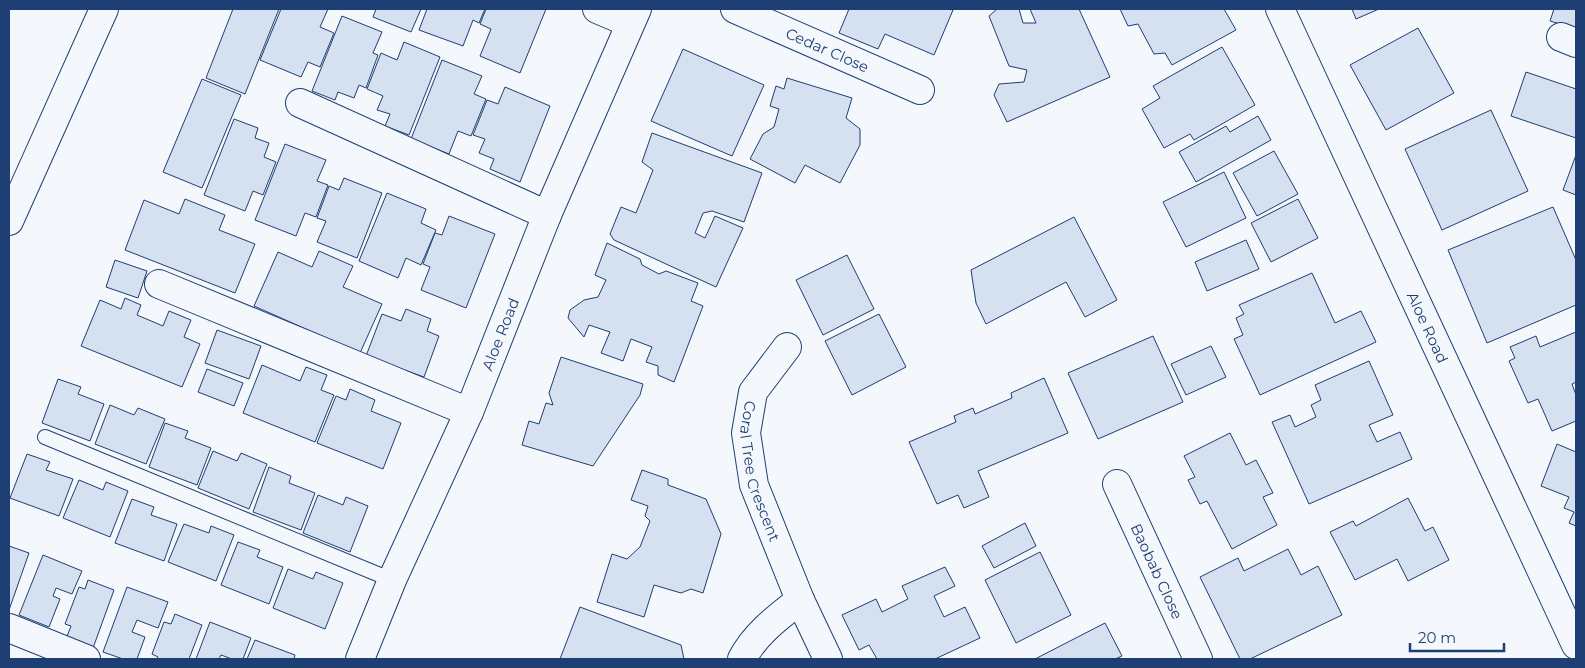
<svg xmlns="http://www.w3.org/2000/svg" width="1585" height="668" viewBox="0 0 1585 668" font-family="Montserrat,sans-serif">
  <rect width="100%" height="100%" fill="#f4f7fb"/>
  <g fill="#d5e0f0" stroke="#1d3f73">
    <polygon points="233,9 279,9 245,94 206,78"/>
    <polygon points="281,9 328,9 320,27 334,33 320,67 308,62 301,77 260,60"/>
    <polygon points="376,9 421,9 411,32 373,17"/>
    <polygon points="427,9 485,9 479,23 473,20 463,46 419,30"/>
    <polygon points="486,9 546,9 520,73 480,56 491,29 480,24"/>
    <polygon points="849,9 949,9 953,10 934,55 885,34 878,49 839,33"/>
    <polygon points="997,9 1019,9 1023,23 1036,23 1030,9 1079,9 1110,77 1007,122 994,95 999,84 1024,82 1027,70 1009,66 989,16"/>
    <polygon points="1120,9 1224,9 1236,30 1172,65 1165,53 1154,54 1138,24 1128,26"/>
    <polygon points="1352,9 1379,9 1356,19"/>
    <polygon points="1554,9 1576,9 1576,29 1550,21"/>
    <polygon points="342,16 382,32 373,53 378,55 366,88 359,85 354,98 338,92 335,100 312,91"/>
    <polygon points="1418,28 1454,93 1386,130 1350,65"/>
    <polygon points="404,42 440,57 409,135 385,126 390,114 377,110 383,96 367,89 381,53 397,60"/>
    <polygon points="1222,47 1255,105 1194,140 1190,134 1164,148 1142,109 1160,98 1153,86"/>
    <polygon points="683,49 764,85 732,156 651,121"/>
    <polygon points="442,60 482,76 474,94 486,99 471,136 458,131 449,154 411,139"/>
    <polygon points="1526,72 1576,89 1576,138 1511,116"/>
    <polygon points="787,78 852,98 846,118 860,129 860,145 840,183 805,165 795,183 750,159 763,134 774,127 779,109 770,106 776,86 784,89"/>
    <polygon points="202,79 241,95 202,188 163,172"/>
    <polygon points="505,87 550,106 520,182 490,169 494,159 479,153 485,139 473,135 487,100 498,104"/>
    <polygon points="1491,110 1528,191 1442,230 1405,149"/>
    <polygon points="1258,116 1271,140 1196,182 1179,152 1226,126 1230,132"/>
    <polygon points="234,119 258,128 255,138 269,143 264,157 276,162 263,195 253,191 245,211 204,195"/>
    <polygon points="652,133 762,173 744,222 712,211 703,213 695,233 705,238 715,216 743,228 716,287 614,240 610,234 621,207 636,213 653,170 642,162"/>
    <polygon points="285,144 326,160 317,181 328,185 316,217 305,213 296,236 255,220"/>
    <polygon points="1274,151 1298,194 1257,216 1233,173"/>
    <polygon points="1576,155 1576,195 1563,190"/>
    <polygon points="1224,172 1246,218 1186,247 1163,202"/>
    <polygon points="344,178 382,193 357,258 317,242 326,221 317,218 329,186 339,190"/>
    <polygon points="387,193 426,209 421,223 436,230 421,265 406,258 398,278 359,261"/>
    <polygon points="185,199 225,215 219,230 255,244 235,293 125,250 144,200 179,214"/>
    <polygon points="1298,199 1318,238 1271,262 1251,223"/>
    <polygon points="1553,207 1576,260 1576,305 1487,343 1448,250"/>
    <polygon points="449,216 495,234 466,308 421,290 430,267 423,264 435,233 442,235"/>
    <polygon points="1074,217 1117,300 1085,317 1066,282 986,324 976,303 971,270"/>
    <polygon points="1246,240 1259,269 1207,291 1195,262"/>
    <polygon points="607,243 640,259 642,265 659,274 666,271 698,283 691,301 703,306 674,382 658,375 658,366 646,362 652,347 631,339 623,361 601,353 610,332 589,325 584,337 568,318 570,310 584,300 598,297 606,280 595,275"/>
    <polygon points="319,251 353,266 343,287 382,304 360,353 254,306 278,252 312,267"/>
    <polygon points="847,255 874,309 823,335 796,280"/>
    <polygon points="115,260 147,271 138,298 106,287"/>
    <polygon points="1312,273 1335,323 1361,311 1376,342 1260,395 1234,339 1243,335 1236,318 1244,314 1239,305"/>
    <polygon points="125,298 141,305 137,315 163,326 169,311 191,320 184,337 200,344 182,387 81,346 100,300 121,309"/>
    <polygon points="406,309 431,319 427,331 439,336 424,377 366,356 382,314 401,321"/>
    <polygon points="879,314 906,367 852,395 825,341"/>
    <polygon points="217,330 261,346 249,379 205,363"/>
    <polygon points="1576,332 1576,382 1572,384 1576,395 1576,421 1552,431 1538,399 1528,403 1509,361 1515,358 1510,347 1536,336 1540,347"/>
    <polygon points="1153,336 1183,402 1098,439 1068,373"/>
    <polygon points="1211,346 1226,377 1186,395 1171,364"/>
    <polygon points="561,357 643,384 640,395 593,466 522,445 529,421 539,424 546,403 553,405 549,393"/>
    <polygon points="1369,361 1393,415 1369,425 1377,442 1400,432 1412,459 1309,504 1272,422 1290,415 1295,427 1316,417 1311,405 1321,400 1315,385"/>
    <polygon points="262,365 300,381 306,367 327,375 321,390 334,395 315,442 243,413"/>
    <polygon points="207,369 243,383 234,406 198,392"/>
    <polygon points="1044,378 1068,433 978,471 989,497 964,508 958,495 937,504 909,442 956,422 954,416 973,408 975,414 1012,398 1011,393"/>
    <polygon points="58,379 81,387 78,394 104,404 90,441 42,423"/>
    <polygon points="350,389 375,400 371,411 401,423 383,469 317,443 336,396 346,400"/>
    <polygon points="110,405 134,415 138,408 165,419 146,464 95,444"/>
    <polygon points="165,423 188,431 185,438 211,448 197,485 149,467"/>
    <polygon points="1230,433 1246,465 1256,460 1273,493 1263,497 1277,525 1232,549 1207,501 1200,504 1188,480 1195,477 1184,456"/>
    <polygon points="1557,444 1576,452 1576,526 1569,523 1574,512 1564,508 1569,497 1541,486"/>
    <polygon points="213,451 237,461 241,453 267,464 249,509 198,488"/>
    <polygon points="27,454 50,462 46,470 73,479 59,516 10,498"/>
    <polygon points="269,467 291,476 289,483 315,493 301,530 253,512"/>
    <polygon points="642,470 668,479 668,485 706,499 721,534 703,593 691,589 681,593 654,585 644,617 597,602 612,554 627,559 640,547 650,521 645,516 648,506 631,500"/>
    <polygon points="79,480 103,490 106,482 128,491 110,537 63,518"/>
    <polygon points="318,495 343,505 346,497 368,506 350,552 303,533"/>
    <polygon points="1408,498 1425,531 1433,527 1449,560 1408,581 1397,559 1355,580 1330,532 1353,521 1356,526"/>
    <polygon points="132,499 154,507 151,515 177,524 164,561 115,543"/>
    <polygon points="1025,523 1036,546 994,568 982,546"/>
    <polygon points="184,524 209,533 211,526 234,535 216,581 168,562"/>
    <polygon points="238,542 260,550 257,557 283,567 269,604 221,585"/>
    <polygon points="9,546 29,553 9,610"/>
    <polygon points="1288,549 1301,575 1318,566 1342,615 1250,659 1240,659 1200,577 1238,558 1244,571"/>
    <polygon points="1040,552 1071,615 1016,643 985,580"/>
    <polygon points="43,555 82,571 72,594 56,588 53,596 60,599 49,627 19,615"/>
    <polygon points="945,567 955,586 934,596 944,617 965,607 980,638 935,659 877,659 869,645 859,650 842,615 876,599 882,612 908,599 902,586"/>
    <polygon points="288,569 313,579 316,572 343,583 325,629 273,608"/>
    <polygon points="88,580 114,590 93,648 66,639 71,626 65,624 79,587 85,589"/>
    <polygon points="127,587 168,602 158,628 137,620 132,632 145,637 137,659 123,659 103,652"/>
    <polygon points="580,607 681,645 684,659 560,659"/>
    <polygon points="175,614 202,625 189,659 157,659 158,657 152,654 164,622 171,624"/>
    <polygon points="210,622 251,638 243,659 232,659 221,655 219,659 196,659"/>
    <polygon points="1105,623 1122,656 1115,659 1035,659"/>
    <polygon points="255,640 295,655 294,659 247,659"/>
  </g>
  <g fill="none" stroke-linecap="round" stroke-linejoin="round">
    <g stroke="#1d3f73" stroke-width="16">
      <polyline id="service" points="45,437 392,580"/>
    </g>
    <g stroke="#1d3f73" stroke-width="30">
      <g id="minor">
        <polyline points="597,9 630,23"/>
        <path id="s1" d="M735,9L920,90"/>
        <path id="s2" d="M1280,9L1576,645"/>
        <polyline points="1561,37 1576,43"/>
        <polyline points="300,103 547,215"/>
        <polyline points="159,284 469,412"/>
        <path id="s3" d="M787,347L753,392L746,433L754,485L800,600L828,659"/>
        <path id="s4" d="M1117,484L1198,659"/>
        <polyline points="9,628 86,659"/>
        <path id="s5" d="M360,659L392,580L469,412L547,215L637,9"/>
        <path d="M742,659C755,634 778,617 800,600"/>
      </g>
    </g>
    <g stroke="#1d3f73" stroke-width="30">
      <polyline id="primary" points="9,221 104,9"/>
    </g>
    <use href="#service" stroke="#f4f7fb" stroke-width="14"/>
    <use href="#minor" stroke="#f4f7fb" stroke-width="28"/>
    <use href="#primary" stroke="#f4f7fb" stroke-width="28"/>
  </g>
  <g text-anchor="middle" dominant-baseline="central" stroke-width="4" stroke-linejoin="round" paint-order="stroke">
    <g font-size="15" fill="#1d3f73" stroke="#f4f7fb">
      <text stroke="none"><textPath href="#s1" startOffset="101">Cedar Close</textPath></text>
      <text stroke="none"><textPath href="#s2" startOffset="351">Aloe Road</textPath></text>
      <text stroke="none"><textPath href="#s5" startOffset="354">Aloe Road</textPath></text>
      <text stroke="none"><textPath href="#s3" startOffset="138">Coral Tree Crescent</textPath></text>
      <text stroke="none"><textPath href="#s4" startOffset="96">Baobab Close</textPath></text>
    </g>
  </g>
  <rect width="1585" height="668" fill="none" stroke="#1d3f73" stroke-width="20"/>
  <path d="M1410 643v8h94v-8" fill="none" stroke="#1d3f73" stroke-width="2.5"/>
  <text x="1418" y="643" font-size="15" fill="#1d3f73" stroke="#f4f7fb" stroke-width="4" paint-order="stroke">20 m</text>
</svg>
